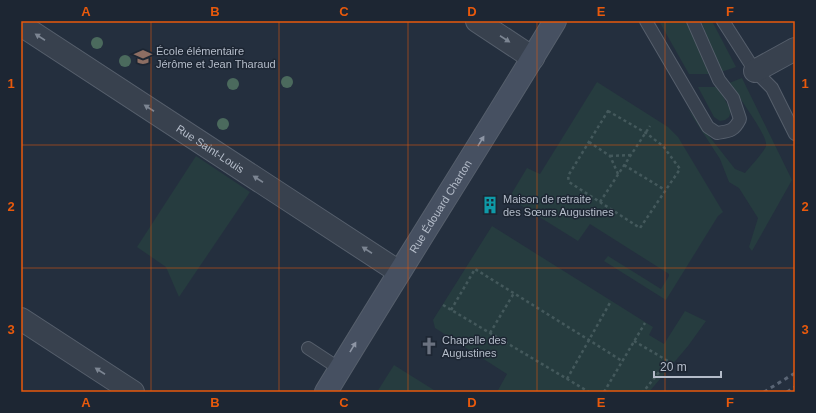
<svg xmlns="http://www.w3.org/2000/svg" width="816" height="413" viewBox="0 0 816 413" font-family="Helvetica,sans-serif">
  <rect width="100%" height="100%" fill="#242f3e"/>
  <g fill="#263c3f">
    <polygon points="659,21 687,21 711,74 689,74"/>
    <polygon points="701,21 712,21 736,67 721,72"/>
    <path d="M742,78L792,180L752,251L749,247L758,218L739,188L729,182L720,159L687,108L735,169L745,173C750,167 764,152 766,146C769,137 736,93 729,83Z"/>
    <polygon points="597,82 668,127 678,137 723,212 718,216 666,300 604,261 608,256 661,289 669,276 669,274 590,224 578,241 509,198 527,168 540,174"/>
    <polygon points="698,87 718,87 731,111 729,117 725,120 720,121 714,117"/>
    <polygon points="196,156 250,192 179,297 166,267 137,247"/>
    <polygon points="492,226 653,327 649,335 664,344 685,311 706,321 688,346 649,392 497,392 507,374 435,328 433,320"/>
    <polygon points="394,365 437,392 377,392"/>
  </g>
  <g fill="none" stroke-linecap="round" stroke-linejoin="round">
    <g stroke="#565f6c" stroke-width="14">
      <g id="lane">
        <path d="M646,21L708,127L717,133C730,131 734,131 740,119L733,98L719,80L693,21"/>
        <polyline points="723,21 755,71 772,88 795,134"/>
        <polyline points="308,348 340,369"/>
      </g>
    </g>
    <g stroke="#565f6c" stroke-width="24">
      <g id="street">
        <polyline points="477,21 533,58"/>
        <path id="s1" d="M21,25L399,272"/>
        <polyline points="755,71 795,49"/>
        <polyline points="21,319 133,392"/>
      </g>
    </g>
    <g stroke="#565f6c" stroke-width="24">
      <g id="secondary">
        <path id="s2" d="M326,392C401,268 480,145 555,21"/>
      </g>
    </g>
    <g stroke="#44595c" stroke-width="2.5" stroke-dasharray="3 3" stroke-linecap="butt">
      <polygon points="608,111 646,133 663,146 680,169 640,228 569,182 568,176"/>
      <polyline points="589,142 610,156 618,174"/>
      <polyline points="610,156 631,155"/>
      <polyline points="624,165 665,190"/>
      <polyline points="600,202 650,126"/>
      <polyline points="443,305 589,392"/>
      <polyline points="451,310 475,269 589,340 622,361"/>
      <polyline points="490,333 514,293"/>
      <polyline points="634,341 668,361 643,392"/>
      <polyline points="567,379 611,301"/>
      <polyline points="604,392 645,323"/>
    </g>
    <use href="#lane" stroke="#38414e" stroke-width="12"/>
    <use href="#street" stroke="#38414e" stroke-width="22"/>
    <use href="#secondary" stroke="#465061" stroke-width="22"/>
    <g stroke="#5a6575" stroke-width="3" stroke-dasharray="4 4" stroke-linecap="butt">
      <polyline points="764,392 795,373"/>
      <polyline points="787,392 795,387"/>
    </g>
  </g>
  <g fill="#4b6a5d">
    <circle cx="97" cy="43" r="6"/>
    <circle cx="125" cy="61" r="6"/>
    <circle cx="287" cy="82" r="6"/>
    <circle cx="233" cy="84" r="6"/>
    <circle cx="223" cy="124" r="6"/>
  </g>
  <defs><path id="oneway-solid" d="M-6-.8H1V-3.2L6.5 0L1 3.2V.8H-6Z"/></defs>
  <g fill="#7c8592">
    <use href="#oneway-solid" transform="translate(40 37) rotate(-147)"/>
    <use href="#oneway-solid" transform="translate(505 39) rotate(33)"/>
    <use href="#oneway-solid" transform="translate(149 108) rotate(-147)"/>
    <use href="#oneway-solid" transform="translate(258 179) rotate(-147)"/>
    <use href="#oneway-solid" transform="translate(367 250) rotate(-147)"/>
    <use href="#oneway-solid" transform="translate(100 371) rotate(-147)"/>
  </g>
  <g fill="#8e96a5">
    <use href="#oneway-solid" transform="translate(481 141) rotate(-58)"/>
    <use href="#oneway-solid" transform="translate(353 347) rotate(-59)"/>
  </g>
  <path fill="none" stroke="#e8590c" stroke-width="1" stroke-opacity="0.55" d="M151,21V392M279,21V392M408,21V392M537,21V392M665,21V392M21,145H795M21,268H795"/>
  <defs>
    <g id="school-bare" transform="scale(1.38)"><path d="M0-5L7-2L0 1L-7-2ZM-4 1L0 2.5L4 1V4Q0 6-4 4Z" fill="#8d6e63" stroke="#1d2633" stroke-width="2.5" paint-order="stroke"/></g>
    <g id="building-bare" transform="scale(1.38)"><path d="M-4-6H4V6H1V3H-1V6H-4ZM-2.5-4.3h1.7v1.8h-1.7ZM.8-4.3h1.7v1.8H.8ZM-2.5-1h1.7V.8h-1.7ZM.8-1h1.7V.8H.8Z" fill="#0f9aa8" stroke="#1d2633" stroke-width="2.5" paint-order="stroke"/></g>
    <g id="church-bare" transform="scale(1.38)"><path d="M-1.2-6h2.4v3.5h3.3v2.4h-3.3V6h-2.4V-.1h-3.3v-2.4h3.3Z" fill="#6b7280" stroke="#1d2633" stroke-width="2.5" paint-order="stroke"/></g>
  </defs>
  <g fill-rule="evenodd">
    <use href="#school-bare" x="143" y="57"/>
    <use href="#building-bare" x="490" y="205"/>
    <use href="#church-bare" x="429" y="346"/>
  </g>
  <g text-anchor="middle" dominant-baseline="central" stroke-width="3" stroke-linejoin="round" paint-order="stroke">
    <g font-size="11" fill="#b4bcc9" stroke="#1d2633" text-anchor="start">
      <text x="156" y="51">École élémentaire<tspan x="156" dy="13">Jérôme et Jean Tharaud</tspan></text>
      <text x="503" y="199">Maison de retraite<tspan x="503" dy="13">des Sœurs Augustines</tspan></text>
      <text x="442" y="340">Chapelle des<tspan x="442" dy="13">Augustines</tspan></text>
    </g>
    <g font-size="11" fill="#b4bcc9" stroke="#1d2633">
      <text stroke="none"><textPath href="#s1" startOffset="226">Rue Saint-Louis</textPath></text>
      <text stroke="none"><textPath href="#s2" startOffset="218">Rue Édouard Charton</textPath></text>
    </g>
  </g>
  <rect width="816" height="413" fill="none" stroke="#1d2633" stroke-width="44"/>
  <path d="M654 371v6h67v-6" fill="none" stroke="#b4bcc9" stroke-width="2"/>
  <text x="660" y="371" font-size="12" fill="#b4bcc9" stroke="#1d2633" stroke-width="3" paint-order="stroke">20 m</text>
  <rect x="22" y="22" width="772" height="369" fill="none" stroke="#e8590c" stroke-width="1.5"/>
  <g font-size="13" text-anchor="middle" font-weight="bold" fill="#e8590c">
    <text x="86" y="16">A</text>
    <text x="215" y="16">B</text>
    <text x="344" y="16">C</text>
    <text x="472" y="16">D</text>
    <text x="601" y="16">E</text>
    <text x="730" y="16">F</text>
    <text x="11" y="88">1</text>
    <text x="805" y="88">1</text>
    <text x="11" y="211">2</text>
    <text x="805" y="211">2</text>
    <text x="11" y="334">3</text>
    <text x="805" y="334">3</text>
    <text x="86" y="407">A</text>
    <text x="215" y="407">B</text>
    <text x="344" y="407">C</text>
    <text x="472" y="407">D</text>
    <text x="601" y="407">E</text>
    <text x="730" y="407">F</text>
  </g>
</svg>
